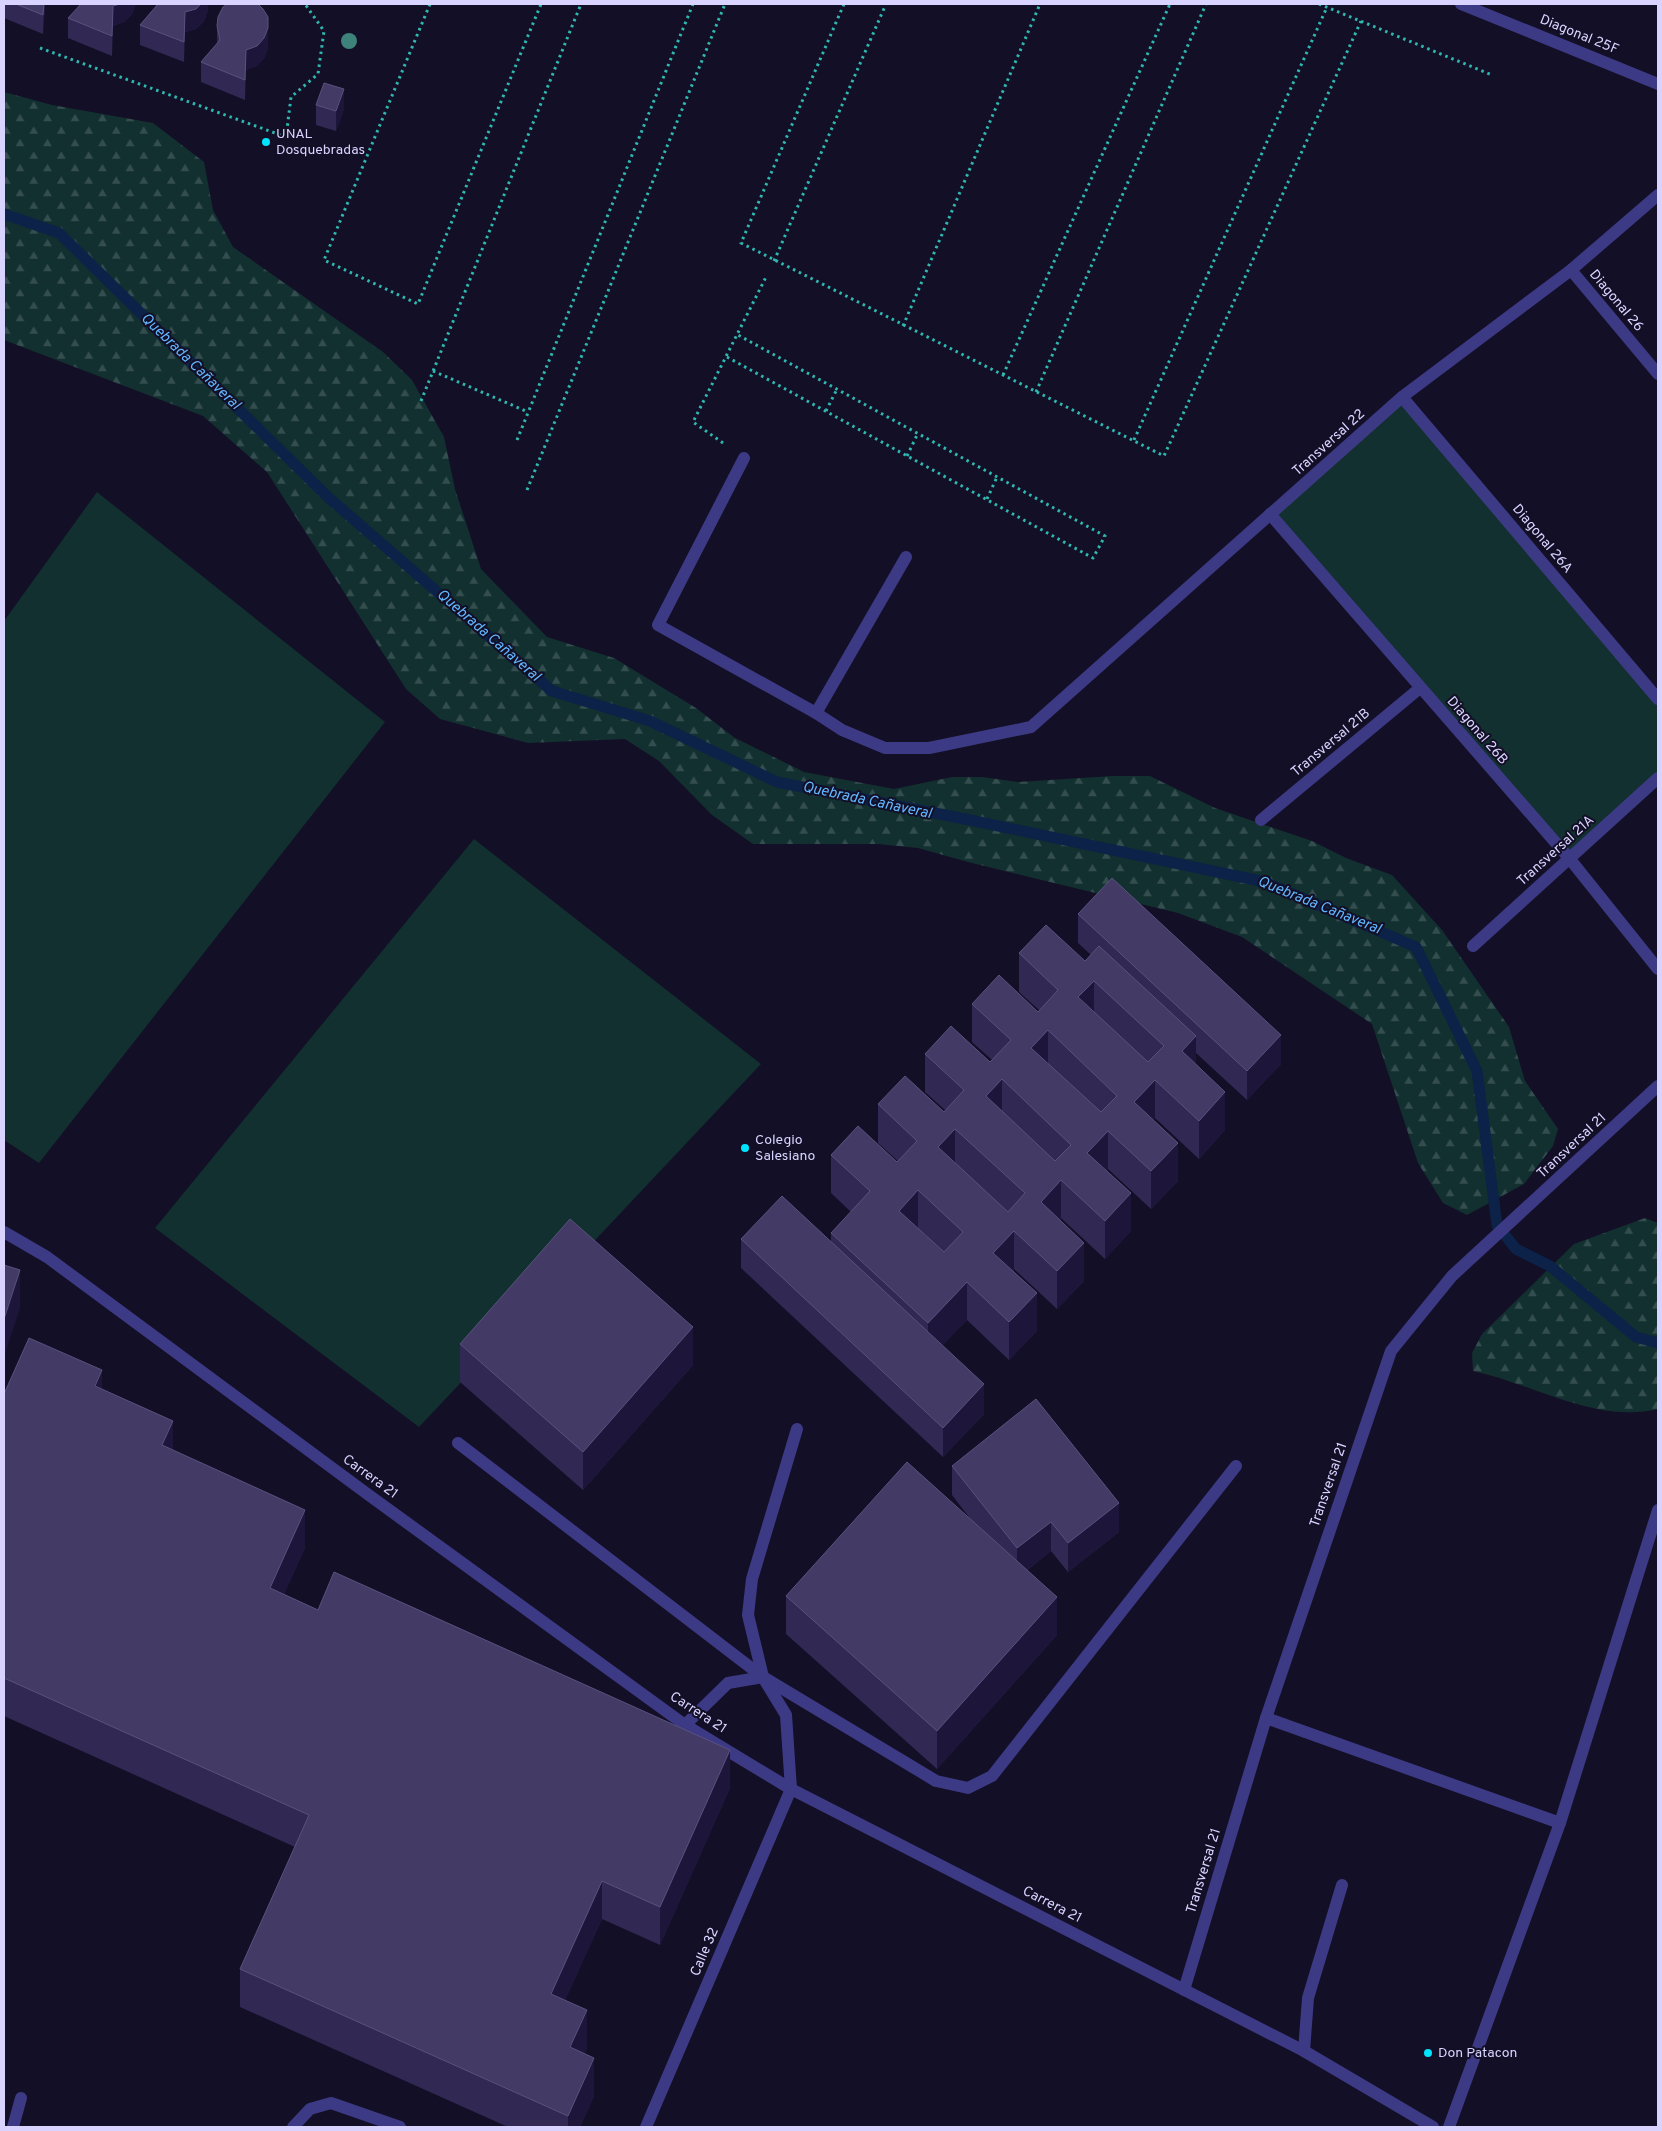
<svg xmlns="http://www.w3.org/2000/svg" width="1662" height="2131" viewBox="0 0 1662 2131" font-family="Overpass,sans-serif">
  <defs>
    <pattern id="forest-firs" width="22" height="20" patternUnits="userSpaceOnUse" patternTransform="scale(1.25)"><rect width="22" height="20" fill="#12302f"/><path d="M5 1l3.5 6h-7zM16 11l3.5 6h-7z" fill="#344d4e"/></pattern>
  </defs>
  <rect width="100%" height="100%" fill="#130f26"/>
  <g fill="url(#forest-firs)">
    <polygon points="4,92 52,105 153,123 204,162 213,210 233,247 383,352 412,380 444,437 455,489 481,569 547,637 614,658 696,708 735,738 804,772 894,789 952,777 982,777 1018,782 1113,776 1150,776 1215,808 1312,841 1346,858 1392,875 1442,930 1509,1027 1525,1081 1558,1129 1553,1146 1524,1184 1467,1215 1443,1203 1418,1163 1372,1024 1242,937 1178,913 968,862 918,848 878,844 753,844 712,815 659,761 625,739 528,743 440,719 406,689 267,472 203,416 4,340"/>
    <path d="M1645,1218L1658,1223V1409C1596,1424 1534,1384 1473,1371L1472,1353L1482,1334L1574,1244Z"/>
  </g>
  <g fill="#12302f">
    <polygon points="1402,397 1658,699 1658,778 1569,858 1270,514"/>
    <polygon points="97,492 385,722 39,1163 4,1140 4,621"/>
    <polygon points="474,839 761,1064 419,1427 155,1228"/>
  </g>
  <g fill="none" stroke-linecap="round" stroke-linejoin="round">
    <polyline stroke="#0c2248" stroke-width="11" points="4,214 59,233 329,498 552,691 650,721 777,782 970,820 1265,882 1416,947 1477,1071 1497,1225 1516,1249 1550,1266 1636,1337 1658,1343"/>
    <g stroke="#2fb8b0" stroke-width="3" stroke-dasharray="2.5 4" stroke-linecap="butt">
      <polyline points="430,4 324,260 418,304 541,4"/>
      <polyline points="844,4 741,243 1164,456 1361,21"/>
      <polyline points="1319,4 1492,75"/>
      <polyline points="40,48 286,137 291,97 318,74 324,31 305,4"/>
      <polyline points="774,261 886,4"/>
      <polyline points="903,326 1040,4"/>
      <polyline points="727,357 1093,558 1105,536 738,335"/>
      <polyline points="433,371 528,412"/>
      <polyline points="1003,375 1170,4"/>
      <polyline points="1036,392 1206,4"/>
      <polyline points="421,401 581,4"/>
      <polyline points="826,411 837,389"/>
      <polyline points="517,440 693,4"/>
      <polyline points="1134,440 1327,7"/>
      <polyline points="723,443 693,422 767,275"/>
      <polyline points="907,456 918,433"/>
      <polyline points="527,490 725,4"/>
      <polyline points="987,499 997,477"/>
    </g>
    <g stroke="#3d3a85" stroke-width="12">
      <polyline points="1461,4 1658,84"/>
      <polyline points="1571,270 1658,374"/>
      <polyline points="1402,397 1658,699"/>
      <polyline points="744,458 658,625 816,713 842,730 885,748 929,748 1031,727 1402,397 1571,270 1658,195"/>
      <polyline points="1270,514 1569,858 1658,969"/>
      <polyline points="816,713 906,557"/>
      <polyline points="1261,820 1420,688"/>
      <polyline points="1473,946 1658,778"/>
      <polyline points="4,1232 47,1257 366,1493 685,1725 791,1789 1304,2051 1433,2127"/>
      <polyline points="458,1443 763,1677 936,1781 968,1788 992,1776 1236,1466"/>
      <polyline points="1266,1718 1560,1823"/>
      <polyline points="685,1725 728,1683 763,1677 748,1615 752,1579 797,1429"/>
      <polyline points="1184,1990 1266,1718 1391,1351 1452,1276 1658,1086"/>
      <polyline points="1304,2051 1308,1998 1342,1885"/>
      <polyline points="13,2127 21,2098"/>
      <polyline points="293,2127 310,2109 331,2103 400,2127"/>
      <polyline points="646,2127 791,1789 786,1715 764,1679"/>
      <polyline points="1449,2127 1560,1823 1658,1510"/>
    </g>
  </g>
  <circle fill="#3d827b" cx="349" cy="41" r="8"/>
  <g fill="#312854" fill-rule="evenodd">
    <polygon points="4,4 47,4 45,5 43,34 4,18"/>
    <polygon points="136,4 132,14 124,22 113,26 112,56 68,38 68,18"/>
    <polygon points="156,4 208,4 208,10 204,21 196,29 185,32 184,62 140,45 140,25 156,7"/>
    <polygon points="217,26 268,48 264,58 257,66 246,70 245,100 201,82 201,62 217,44"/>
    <polygon points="316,105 344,109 336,131 316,125"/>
    <path d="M1078,914L1281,1064L1247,1100L1196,1053V1065L1225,1130L1199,1159L1155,1118L1153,1120L1178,1181L1151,1209L1108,1169L1106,1171L1131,1231L1105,1259L1061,1218L1060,1220L1084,1281L1057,1309L1014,1269L1013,1271L1037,1331L1009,1360L967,1320L942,1345L984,1414L943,1457L741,1268V1239L831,1242V1233L851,1212L831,1193V1155L897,1162L898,1161L878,1143V1104L944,1112L945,1110L925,1092V1054L990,1062L992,1060L972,1042V1004L1038,1012L1039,1010L1019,992V953L1085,961L1091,955L1078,943ZM918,1228L944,1252L918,1229Z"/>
    <polygon points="460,1344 693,1365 583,1490 460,1382"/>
    <polygon points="102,1389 173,1450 305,1548 284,1594 318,1610 730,1788 660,1945 602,1919 565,2000 587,2048 584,2054 594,2096 580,2127 508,2127 240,2007 240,1969 295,1847 4,1716 4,1394"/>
    <polygon points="952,1466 1119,1532 1068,1572 1051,1551 1027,1570 1057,1635 937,1769 786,1634 786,1596 972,1521 952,1495"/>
  </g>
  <g fill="#1d163a">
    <polygon points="44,4 47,4 45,5 43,34"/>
    <polygon points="120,4 136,4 132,14 124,22 113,26 112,56 113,6"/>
    <polygon points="201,4 208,4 208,10 204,21 196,29 185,32 184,62 185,12"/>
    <polygon points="268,28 268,48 264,58 257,66 246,70 245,100 246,50"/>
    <polygon points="344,89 344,109 336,131 336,111"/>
    <polygon points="1094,981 1094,1019 1078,997"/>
    <polygon points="1048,1030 1048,1068 1031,1048"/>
    <polygon points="1281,1035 1281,1064 1247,1100 1247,1071"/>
    <polygon points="1196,1036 1196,1074 1182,1051"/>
    <polygon points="1002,1079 1002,1117 986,1096"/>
    <polygon points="1155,1080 1155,1118 1134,1140 1134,1102"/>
    <polygon points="1225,1092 1225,1130 1199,1159 1199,1121"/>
    <polygon points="955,1129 955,1167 938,1147"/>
    <polygon points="1108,1131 1108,1169 1087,1191 1087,1153"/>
    <polygon points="1178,1143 1178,1181 1151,1209 1151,1171"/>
    <polygon points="1061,1180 1061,1218 1041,1240 1041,1202"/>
    <polygon points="918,1190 918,1228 899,1249 899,1211"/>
    <polygon points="1131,1193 1131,1231 1105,1259 1105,1221"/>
    <polygon points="1014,1231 1014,1269 993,1291 993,1253"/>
    <polygon points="1084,1243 1084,1281 1057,1309 1057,1271"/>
    <polygon points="20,1270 20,1308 4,1357 4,1319"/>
    <polygon points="967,1282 967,1320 928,1361 928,1323"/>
    <polygon points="1037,1293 1037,1331 1009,1360 1009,1322"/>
    <polygon points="693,1327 693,1365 583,1490 583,1452"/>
    <polygon points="102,1370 102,1408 95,1386"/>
    <polygon points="984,1384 984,1414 943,1457 943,1428"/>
    <polygon points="173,1421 173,1459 162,1445"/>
    <polygon points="1119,1503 1119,1532 1068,1572 1068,1543"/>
    <polygon points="305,1510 305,1548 270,1626 270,1588"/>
    <polygon points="1051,1522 1051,1551 1017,1577 1017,1548"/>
    <polygon points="1057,1597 1057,1635 937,1769 937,1731"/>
    <polygon points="730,1750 730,1788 660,1945 660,1907"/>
    <polygon points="602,1881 602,1919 551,2032 551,1994"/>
    <polygon points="587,2010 587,2048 570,2085 570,2047"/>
    <polygon points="594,2058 594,2096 580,2127 568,2127 568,2116"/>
  </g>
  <g fill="#433a66" stroke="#5a527e" fill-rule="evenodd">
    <polygon points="16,4 44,4 43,15"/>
    <polygon points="81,4 120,4 113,6 112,36 68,18"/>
    <polygon points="158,4 201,4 196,9 185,12 184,42 140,25"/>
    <polygon points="227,4 258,4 263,9 268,17 268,28 264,38 257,46 246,50 245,80 201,62 220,40 217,26 218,17 223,7"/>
    <polygon points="324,83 344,89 336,111 316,105"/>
    <polygon points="1112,878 1281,1035 1247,1071 1078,914"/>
    <path d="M1046,925L1085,961L1099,946L1196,1036L1182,1051L1225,1092L1199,1121L1155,1080L1134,1102L1178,1143L1151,1171L1108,1131L1087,1153L1131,1193L1105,1221L1061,1180L1041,1202L1084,1243L1057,1271L1014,1231L993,1253L1037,1293L1009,1322L967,1282L928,1323L831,1233L870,1191L831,1155L858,1126L897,1162L917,1141L878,1104L905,1076L944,1112L964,1090L925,1054L951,1026L990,1062L1011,1040L972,1004L999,975L1038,1012L1058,990L1019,953ZM1094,981L1164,1046L1148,1062L1078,997ZM1048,1030L1117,1096L1101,1112L1031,1048ZM1002,1079L1071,1145L1055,1161L986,1096ZM955,1129L1025,1193L1008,1212L938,1147ZM918,1190L963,1232L944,1252L899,1211Z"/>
    <polygon points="782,1196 984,1384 943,1428 741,1239"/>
    <polygon points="570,1219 693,1327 583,1452 460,1344"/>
    <polygon points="4,1265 20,1270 4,1319"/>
    <polygon points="29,1338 102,1370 95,1386 173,1421 162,1445 305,1510 270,1588 318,1610 334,1572 730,1750 660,1907 602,1881 551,1994 587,2010 570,2047 594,2058 568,2116 240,1969 309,1815 4,1678 4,1394"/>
    <polygon points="1036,1399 1119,1503 1068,1543 1051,1522 1017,1548 952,1466"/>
    <polygon points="907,1462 1057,1597 937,1731 786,1596"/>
  </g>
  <g fill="#00e5ff" stroke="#130f26" stroke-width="2">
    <circle cx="266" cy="142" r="5"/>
    <circle cx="745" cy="1148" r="5"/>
    <circle cx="1428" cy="2053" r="5"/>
  </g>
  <g text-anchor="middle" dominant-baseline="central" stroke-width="4" stroke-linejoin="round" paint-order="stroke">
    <g font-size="14" fill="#d9d4ff" stroke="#130f26">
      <text transform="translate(1579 35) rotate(22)">Diagonal 25F</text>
      <text transform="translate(1616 301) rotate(50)">Diagonal 26</text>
      <text transform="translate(1329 443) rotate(-42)">Transversal 22</text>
      <text transform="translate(1542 539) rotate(50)">Diagonal 26A</text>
      <text transform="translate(1477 731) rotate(49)">Diagonal 26B</text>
      <text transform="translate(1331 743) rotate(-40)">Transversal 21B</text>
      <text transform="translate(1556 851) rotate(-42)">Transversal 21A</text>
      <text transform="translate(1572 1146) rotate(-43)">Transversal 21</text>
      <text transform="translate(370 1477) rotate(36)">Carrera 21</text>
      <text transform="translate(1329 1485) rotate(-71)">Transversal 21</text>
      <text transform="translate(698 1713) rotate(33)">Carrera 21</text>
      <text transform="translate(1204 1871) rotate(-73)">Transversal 21</text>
      <text transform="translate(1052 1905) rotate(27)">Carrera 21</text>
      <text transform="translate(705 1952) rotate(-67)">Calle 32</text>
    </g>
    <g font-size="14" fill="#d9d4ff" stroke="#130f26" text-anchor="start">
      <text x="276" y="134">UNAL<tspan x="276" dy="16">Dosquebradas</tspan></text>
      <text x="755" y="1140">Colegio<tspan x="755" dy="16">Salesiano</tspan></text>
      <text x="1438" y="2053">Don Patacon</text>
    </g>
    <g font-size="15" font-style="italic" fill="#62b6ff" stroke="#130f26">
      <text transform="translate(190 362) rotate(44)">Quebrada Cañaveral</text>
      <text transform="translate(488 636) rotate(41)">Quebrada Cañaveral</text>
      <text transform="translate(867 801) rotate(12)">Quebrada Cañaveral</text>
      <text transform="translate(1319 906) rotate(22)">Quebrada Cañaveral</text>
    </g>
  </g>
  <rect width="1662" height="2131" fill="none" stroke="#d9d4ff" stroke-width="10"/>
</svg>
